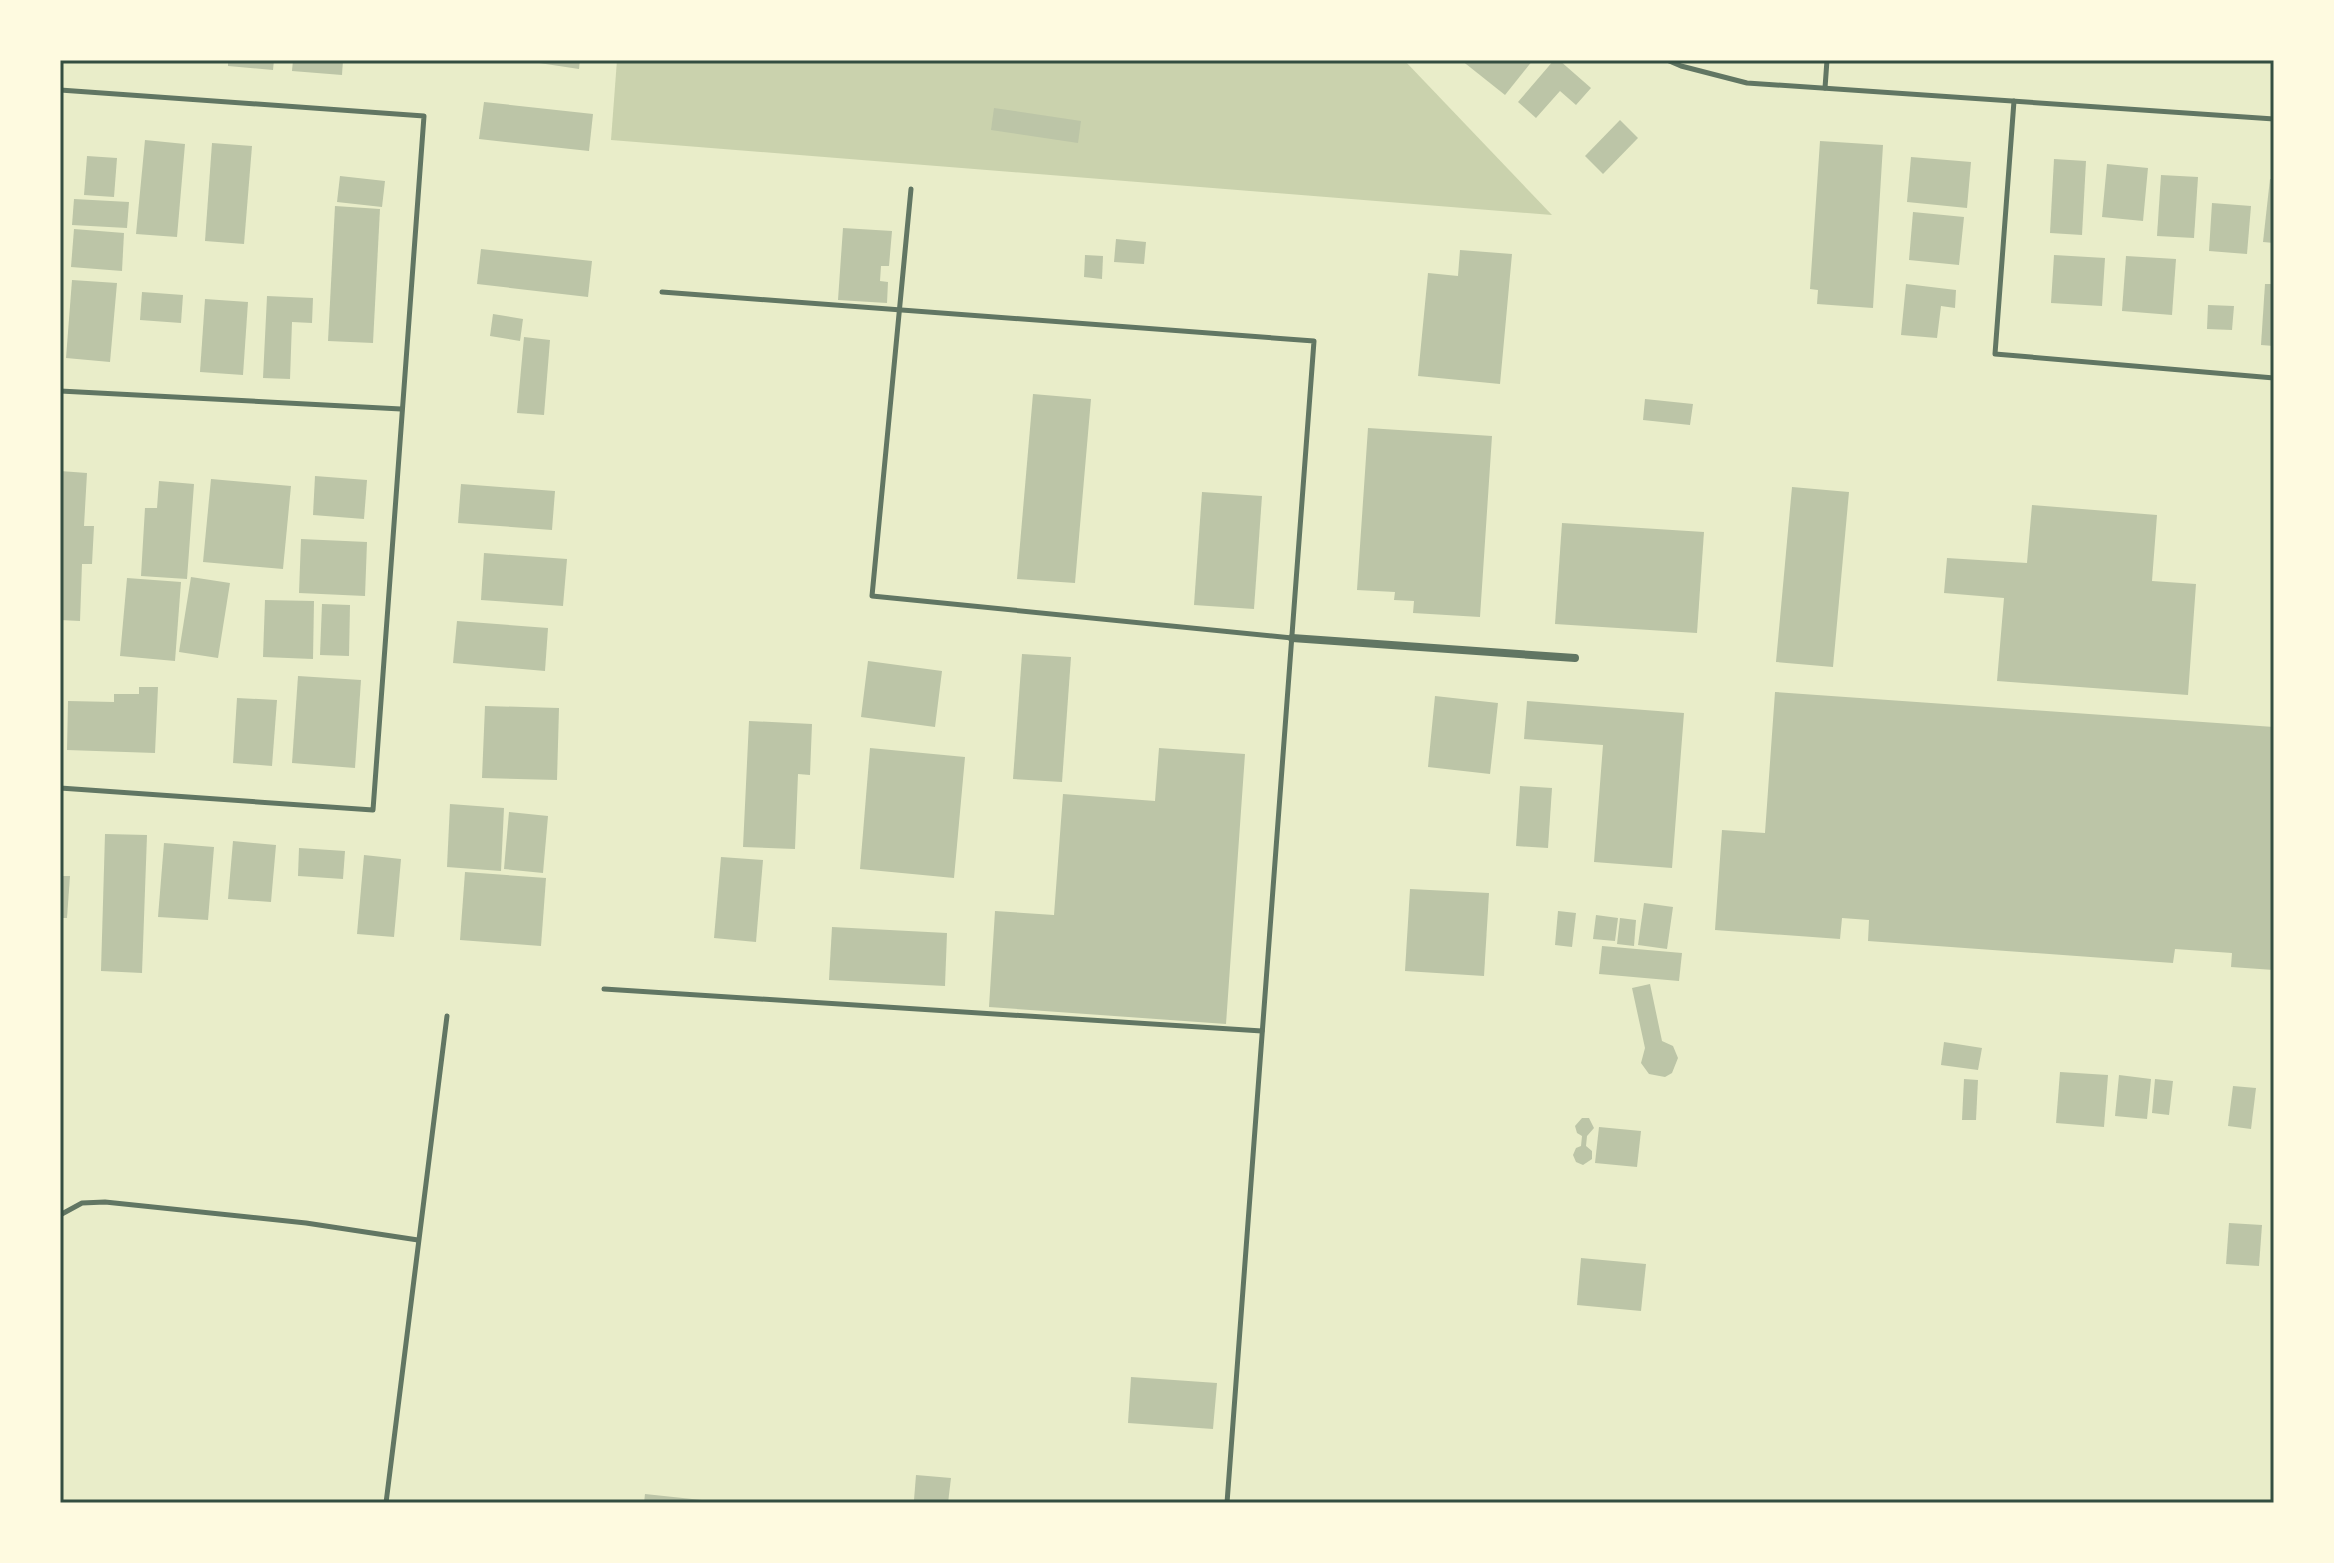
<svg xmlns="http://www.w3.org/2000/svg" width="2334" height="1563" viewBox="0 0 2334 1563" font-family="Raleway,sans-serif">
  <rect width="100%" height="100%" fill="#e9edc9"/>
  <polygon fill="#cad2ad" points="617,60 1404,60 1552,215 611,140"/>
  <g fill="#bcc5a7">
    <polygon points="228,60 274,60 273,70 228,66"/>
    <polygon points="293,60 343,60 342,75 292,71"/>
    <polygon points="519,60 580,60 579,69"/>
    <polygon points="1461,60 1533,60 1505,95"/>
    <polygon points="1554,60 1559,60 1591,88 1576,105 1560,91 1536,118 1518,102"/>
    <polygon points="484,102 593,114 589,151 479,139"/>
    <polygon points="994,108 1081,121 1078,143 991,130"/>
    <polygon points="1620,120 1638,138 1603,174 1585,156"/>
    <polygon points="145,140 185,144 177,237 136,234"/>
    <polygon points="1820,141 1883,145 1873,308 1817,304 1818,290 1810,289"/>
    <polygon points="212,143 252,146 244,244 205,241"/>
    <polygon points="87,156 117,158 114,197 84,195"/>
    <polygon points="1911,157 1971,162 1967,208 1907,202"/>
    <polygon points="2054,159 2086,161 2082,235 2050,233"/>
    <polygon points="2107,164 2148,168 2143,221 2102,217"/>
    <polygon points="2161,175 2198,177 2194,238 2157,236"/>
    <polygon points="340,176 385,181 382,207 337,202"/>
    <polygon points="2270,179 2274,179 2274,243 2263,242"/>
    <polygon points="74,199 129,202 127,228 72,225"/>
    <polygon points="2212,203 2251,206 2247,254 2209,251"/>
    <polygon points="335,206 380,209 373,343 328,341"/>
    <polygon points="1913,212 1964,217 1959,265 1909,260"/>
    <polygon points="843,228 892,231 889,266 881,266 880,281 888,282 887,303 838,300"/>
    <polygon points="74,229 124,233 122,271 71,267"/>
    <polygon points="1116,239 1146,242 1144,264 1114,262"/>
    <polygon points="481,249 592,261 588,297 477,284"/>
    <polygon points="1460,250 1512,254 1500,384 1418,376 1428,273 1458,276"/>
    <polygon points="1085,255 1103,256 1102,279 1084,277"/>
    <polygon points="2054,255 2105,258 2102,306 2051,303"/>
    <polygon points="2126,256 2176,259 2172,315 2122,311"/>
    <polygon points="72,280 117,283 110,362 66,358"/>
    <polygon points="1906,284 1956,290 1955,308 1941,306 1937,338 1901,335"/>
    <polygon points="2265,284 2274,284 2274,346 2261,345"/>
    <polygon points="142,292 183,295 181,323 140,320"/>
    <polygon points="267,296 313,298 312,323 292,322 290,379 263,378"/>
    <polygon points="205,299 248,302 243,375 200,372"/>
    <polygon points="2208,305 2234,306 2232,330 2207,329"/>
    <polygon points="493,314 523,319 520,341 490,336"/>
    <polygon points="524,337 550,340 544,415 517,413"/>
    <polygon points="1033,394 1091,399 1075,583 1017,579"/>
    <polygon points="1645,399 1693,404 1690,425 1643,420"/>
    <polygon points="1368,428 1492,436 1480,617 1413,613 1414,601 1394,600 1395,592 1357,590"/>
    <polygon points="60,471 87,473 84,526 94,526 92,564 82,564 80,621 60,620"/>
    <polygon points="315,476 367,480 364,519 313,515"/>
    <polygon points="211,479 291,486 283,569 203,562"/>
    <polygon points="159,481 194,484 187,579 141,576 145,508 157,508"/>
    <polygon points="461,484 555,491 552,530 458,523"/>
    <polygon points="1792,487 1849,492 1833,667 1776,662"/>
    <polygon points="1202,492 1262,496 1254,609 1194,605"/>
    <polygon points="2032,505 2157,515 2152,581 2196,584 2188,695 1997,681 2004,598 1944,593 1947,558 2027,563"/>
    <polygon points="1562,523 1704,532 1697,633 1555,624"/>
    <polygon points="301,539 367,542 365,596 299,593"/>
    <polygon points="484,553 567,559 563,606 481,600"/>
    <polygon points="191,577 230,583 218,658 179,652"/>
    <polygon points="127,578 181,582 175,661 120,656"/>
    <polygon points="265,600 314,601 313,659 263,657"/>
    <polygon points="322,604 350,605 349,656 320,655"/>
    <polygon points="457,621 548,628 545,671 453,663"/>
    <polygon points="1022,654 1071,657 1062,782 1013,779"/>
    <polygon points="868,661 942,671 935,727 861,717"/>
    <polygon points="298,676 361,680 355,768 292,763"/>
    <polygon points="139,687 158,687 155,753 67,750 68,701 114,702 114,694 139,694"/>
    <polygon points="1775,692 2274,727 2274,970 2231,967 2232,953 2175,949 2173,963 1868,941 1869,920 1842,918 1840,939 1715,930 1722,830 1765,833"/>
    <polygon points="1435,696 1498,703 1490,774 1428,767"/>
    <polygon points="237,698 277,700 272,766 233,763"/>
    <polygon points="1527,701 1684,713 1672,868 1594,862 1603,745 1524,739"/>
    <polygon points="485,706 559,708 557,780 482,778"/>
    <polygon points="749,721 812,724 810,775 798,774 795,849 743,847"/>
    <polygon points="870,748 965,757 954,878 860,869"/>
    <polygon points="1159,748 1245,754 1226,1024 989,1007 995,911 1054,915 1063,794 1155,801"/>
    <polygon points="1520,786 1552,788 1548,848 1516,846"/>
    <polygon points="450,804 504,808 501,871 447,867"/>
    <polygon points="509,812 548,816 543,873 504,869"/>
    <polygon points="105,834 147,835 142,973 101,971"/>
    <polygon points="233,841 276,845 271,902 228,899"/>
    <polygon points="164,843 214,847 208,920 158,917"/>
    <polygon points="299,848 345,851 343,879 298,876"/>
    <polygon points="364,855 401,859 394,937 357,934"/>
    <polygon points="721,857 763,860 756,942 714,938"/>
    <polygon points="465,872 546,878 541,946 460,940"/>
    <polygon points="60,876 70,876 67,918 60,918"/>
    <polygon points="1410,889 1489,893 1484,976 1405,971"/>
    <polygon points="1644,903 1673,907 1667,949 1638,945"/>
    <polygon points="1558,911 1576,913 1572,947 1555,945"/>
    <polygon points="1596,915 1618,918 1615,941 1593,939"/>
    <polygon points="1620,918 1636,920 1634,946 1617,944"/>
    <polygon points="832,927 947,933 945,986 829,980"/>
    <polygon points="1602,946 1682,953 1679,981 1599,974"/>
    <polygon points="1650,984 1662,1041 1673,1046 1678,1058 1672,1073 1665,1077 1649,1074 1641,1063 1645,1048 1632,988"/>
    <polygon points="1944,1042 1982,1048 1978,1070 1941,1065"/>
    <polygon points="2060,1072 2108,1075 2104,1127 2056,1123"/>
    <polygon points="2119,1075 2151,1079 2147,1119 2115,1116"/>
    <polygon points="1964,1079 1978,1080 1976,1120 1962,1120"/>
    <polygon points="2155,1079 2173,1081 2169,1115 2152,1113"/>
    <polygon points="2233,1086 2256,1088 2251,1129 2228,1126"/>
    <polygon points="1582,1118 1589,1118 1594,1128 1587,1136 1586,1146 1592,1151 1592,1159 1583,1165 1576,1162 1573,1155 1576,1148 1581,1146 1582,1136 1577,1133 1575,1126"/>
    <polygon points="1599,1127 1641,1131 1637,1167 1595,1163"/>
    <polygon points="2229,1223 2262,1225 2259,1266 2226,1264"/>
    <polygon points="1581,1258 1646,1264 1641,1311 1577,1305"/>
    <polygon points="1131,1377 1217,1383 1213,1429 1128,1423"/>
    <polygon points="916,1475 951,1478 948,1503 914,1500"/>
    <polygon points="645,1494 711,1501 711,1503 644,1503"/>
  </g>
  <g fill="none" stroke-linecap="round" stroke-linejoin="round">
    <g stroke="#617663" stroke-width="5">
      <polyline points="1667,60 1681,66 1747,83 2274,119"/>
      <polyline points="1825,88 1827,60"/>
      <polyline points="60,90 424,116 373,810 60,788"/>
      <polyline points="2014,101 1995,354 2274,378"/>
      <polyline points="911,189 872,596 1292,638"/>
      <polyline points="662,292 1314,341 1227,1503"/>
      <polyline points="60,391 401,409"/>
      <polyline points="604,989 1262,1031"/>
      <polyline points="60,1215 82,1203 105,1202 306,1223 418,1240"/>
      <polyline points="386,1503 447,1016"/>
    </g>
    <polyline stroke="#617663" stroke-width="8" points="1292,638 1575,658"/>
  </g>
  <rect width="2334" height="1563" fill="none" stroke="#fefae0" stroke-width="124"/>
  <rect x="62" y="62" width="2210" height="1439" fill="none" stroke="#344e41" stroke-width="3"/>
</svg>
